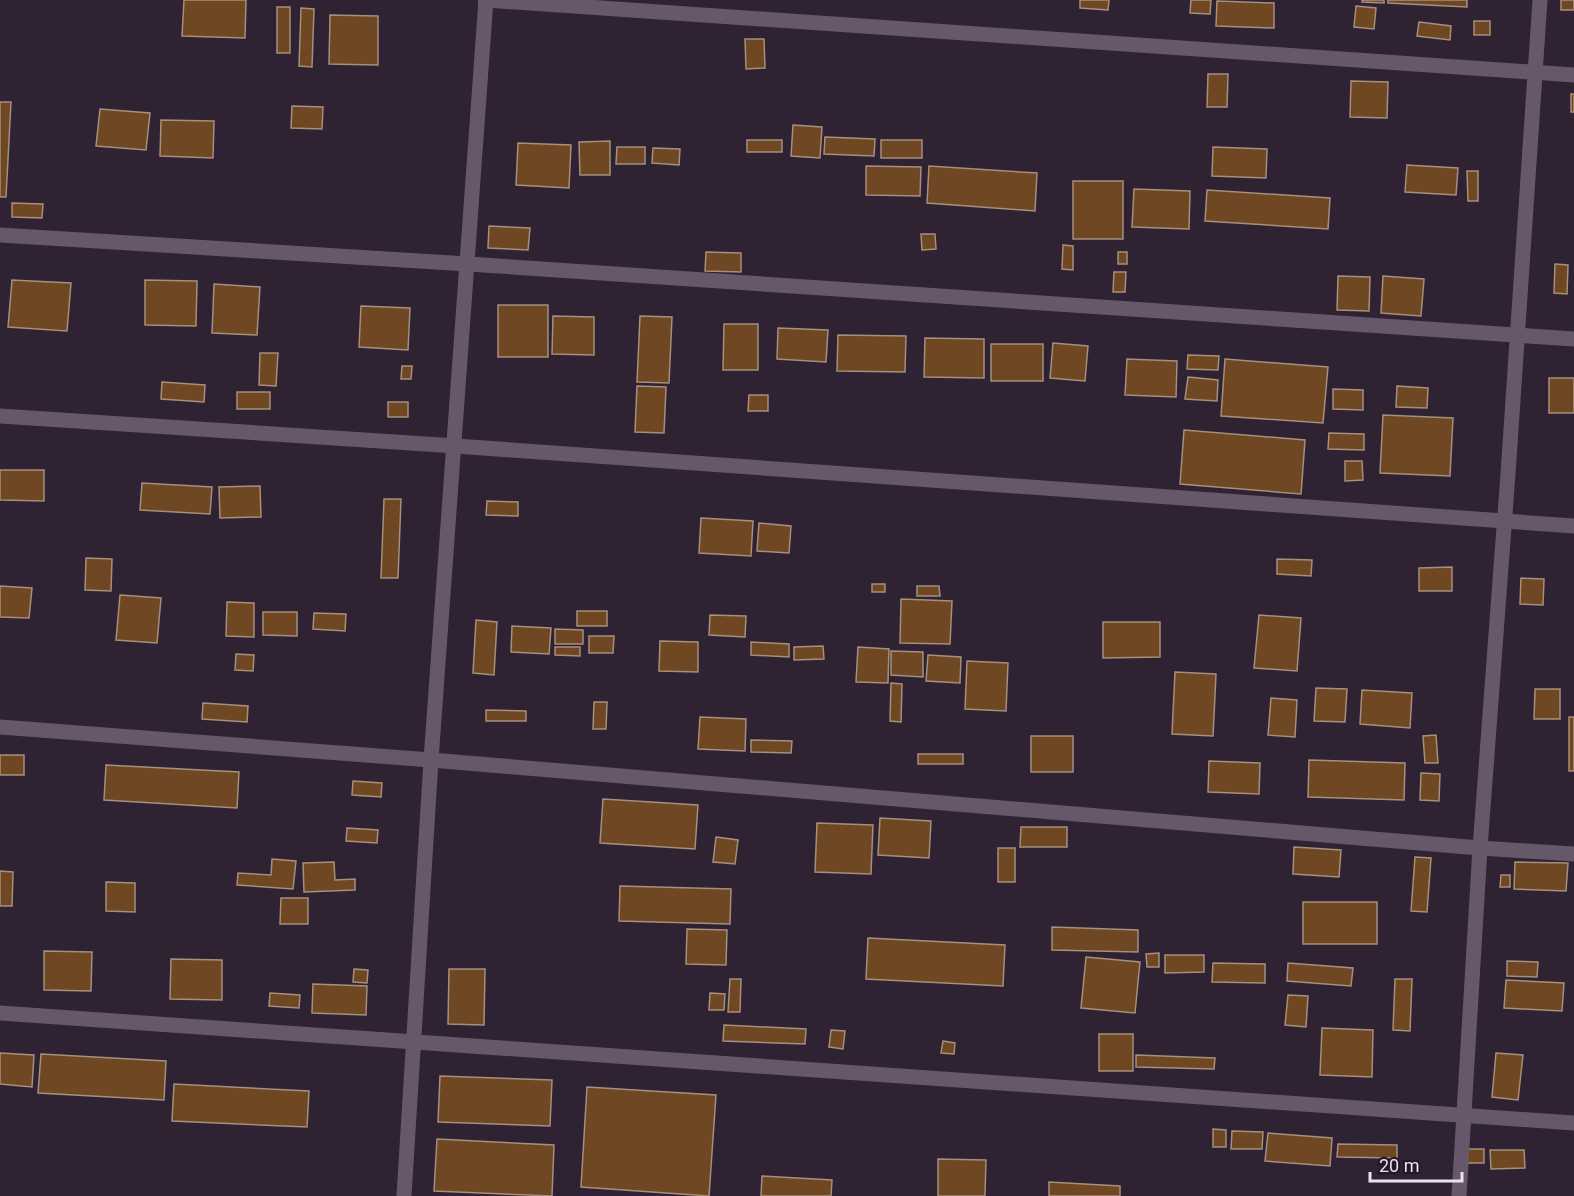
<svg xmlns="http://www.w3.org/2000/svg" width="1574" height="1196" viewBox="0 0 1574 1196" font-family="Roboto,sans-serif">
  <rect width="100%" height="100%" fill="#2f2233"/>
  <g fill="#6f4722" stroke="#a58f7d" stroke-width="1.5">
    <polygon points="184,0 246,0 245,38 182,36"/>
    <polygon points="1080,0 1109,0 1108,10 1080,8"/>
    <polygon points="1191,0 1211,0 1210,14 1190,13"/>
    <polygon points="1362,0 1384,0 1384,3 1362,2"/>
    <polygon points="1388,0 1467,0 1467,7 1388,3"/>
    <rect x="1561" y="0" width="13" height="10"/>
    <polygon points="1217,1 1274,3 1274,28 1216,26"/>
    <polygon points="1356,6 1376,8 1374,29 1354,27"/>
    <rect x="277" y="7" width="13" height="46"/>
    <polygon points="301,8 314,9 312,67 299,66"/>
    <polygon points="330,15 378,16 378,65 329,64"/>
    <rect x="1474" y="21" width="16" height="14"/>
    <polygon points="1419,22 1451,26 1450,40 1417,36"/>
    <polygon points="745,39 764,39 765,68 746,69"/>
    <polygon points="1208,74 1228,74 1227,107 1207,107"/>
    <polygon points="1351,81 1388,82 1387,118 1350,117"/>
    <rect x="1571" y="94" width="3" height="18"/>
    <polygon points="0,102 11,102 6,197 0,197"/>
    <polygon points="292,106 323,107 322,129 291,128"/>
    <polygon points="100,109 150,113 146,150 96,146"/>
    <polygon points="161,120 214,121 213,158 160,156"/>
    <polygon points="793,125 822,127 820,158 791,156"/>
    <polygon points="825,137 875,139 874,156 824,154"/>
    <rect x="747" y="140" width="35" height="12"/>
    <rect x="881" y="140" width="41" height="18"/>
    <polygon points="610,141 610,175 580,175 579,142"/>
    <polygon points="518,143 571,145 569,188 516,185"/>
    <polygon points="617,147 645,147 645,164 616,164"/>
    <polygon points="1213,147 1267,149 1266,178 1212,176"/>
    <polygon points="653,148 680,149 679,165 652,163"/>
    <polygon points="1407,165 1458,168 1456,195 1405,192"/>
    <polygon points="866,166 921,167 920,196 866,195"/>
    <polygon points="929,166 1037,173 1035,211 927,203"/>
    <polygon points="1467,171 1478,171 1478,201 1468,201"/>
    <rect x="1073" y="181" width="50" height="58"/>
    <polygon points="1134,189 1190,191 1189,229 1132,227"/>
    <polygon points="1207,190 1330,198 1328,229 1205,221"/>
    <polygon points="12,203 43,204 42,218 12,217"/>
    <polygon points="489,226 530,228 528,250 488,248"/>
    <polygon points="921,234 935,234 936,249 922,250"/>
    <polygon points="1063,245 1073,246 1073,270 1062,269"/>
    <polygon points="706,252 741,253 741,272 705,271"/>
    <rect x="1118" y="252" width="9" height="12"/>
    <polygon points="1555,264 1568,265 1567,294 1554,293"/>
    <polygon points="1114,272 1126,272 1125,292 1113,292"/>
    <polygon points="1338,276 1370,277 1369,311 1337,310"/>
    <polygon points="1383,276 1424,279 1421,316 1381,313"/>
    <polygon points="12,280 71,283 67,331 8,327"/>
    <polygon points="145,280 197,281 196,326 145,325"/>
    <polygon points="214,284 260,287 257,335 212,333"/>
    <rect x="498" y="305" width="50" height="52"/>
    <polygon points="361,306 410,308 408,350 359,347"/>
    <polygon points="553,316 594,317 594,355 552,354"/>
    <polygon points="640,316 672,317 669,383 637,382"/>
    <polygon points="724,324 758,324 758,370 723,370"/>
    <polygon points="778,328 828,330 826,362 777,359"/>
    <polygon points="838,335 906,336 905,372 837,371"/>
    <polygon points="925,338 984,339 984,378 924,377"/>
    <polygon points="1053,343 1088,346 1085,381 1050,378"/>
    <rect x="991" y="344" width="52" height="37"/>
    <polygon points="260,353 278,353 276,386 259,385"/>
    <polygon points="1188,355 1219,356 1218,370 1187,369"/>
    <polygon points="1127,359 1177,361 1176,397 1125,395"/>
    <polygon points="1225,359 1328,367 1323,423 1221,416"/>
    <polygon points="402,366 412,366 411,379 401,379"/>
    <polygon points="1188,377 1218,380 1217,401 1185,399"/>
    <rect x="1549" y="378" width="25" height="35"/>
    <polygon points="162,382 205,385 204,402 161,399"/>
    <polygon points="637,386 666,387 664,433 635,432"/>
    <polygon points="1397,386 1428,388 1427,408 1396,407"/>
    <polygon points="1333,389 1363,390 1363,410 1333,409"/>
    <rect x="237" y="392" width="33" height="17"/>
    <polygon points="749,395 768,395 768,411 748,411"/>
    <rect x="388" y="402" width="20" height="15"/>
    <polygon points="1383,415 1453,418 1450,476 1380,473"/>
    <polygon points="1184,430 1305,440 1301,494 1180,484"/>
    <polygon points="1329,433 1364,434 1364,450 1328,449"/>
    <polygon points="1345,461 1362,461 1363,480 1345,481"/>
    <polygon points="0,470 44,470 44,501 0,500"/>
    <polygon points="142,483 212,487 210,514 140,510"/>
    <polygon points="260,486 261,517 220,518 219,487"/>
    <polygon points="384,499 401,499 398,578 381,578"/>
    <polygon points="487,501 518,502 518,516 486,515"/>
    <polygon points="701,518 753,521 751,556 699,553"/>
    <polygon points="759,523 791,526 789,553 757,551"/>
    <polygon points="86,558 112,559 111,591 85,590"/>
    <polygon points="1277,559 1312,560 1311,576 1277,574"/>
    <polygon points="1452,567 1452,591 1419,591 1419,568"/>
    <polygon points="1521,578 1544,579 1543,605 1520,604"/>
    <rect x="872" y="584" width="13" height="8"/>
    <polygon points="0,586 32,588 29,618 0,617"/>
    <polygon points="917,586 939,586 940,596 917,596"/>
    <polygon points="120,595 161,598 157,643 116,640"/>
    <polygon points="901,599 952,601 950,644 900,643"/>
    <polygon points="227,602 254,603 254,637 226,636"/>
    <rect x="577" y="611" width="30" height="15"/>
    <polygon points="263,612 297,612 297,636 263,635"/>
    <polygon points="314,613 346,614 345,631 313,629"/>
    <polygon points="710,615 746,616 745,637 709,635"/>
    <polygon points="1259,615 1301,618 1297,671 1254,668"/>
    <polygon points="476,620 497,622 494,675 473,673"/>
    <polygon points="1103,622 1160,622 1160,657 1103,658"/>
    <polygon points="512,626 551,628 549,654 511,652"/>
    <polygon points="555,629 583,630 583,644 555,644"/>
    <polygon points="589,636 614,636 613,653 589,653"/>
    <polygon points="660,641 698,642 698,672 659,671"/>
    <polygon points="751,642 789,644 789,657 751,655"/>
    <polygon points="823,646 824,659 794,660 794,647"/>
    <polygon points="555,647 580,647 580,656 555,655"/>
    <polygon points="858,647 889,649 888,683 856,682"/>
    <polygon points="891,651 923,652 923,677 891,675"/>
    <polygon points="236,654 254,655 253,671 235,670"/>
    <polygon points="928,655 961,657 960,683 926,681"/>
    <polygon points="967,661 1008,663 1006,711 965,709"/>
    <polygon points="1175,672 1216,674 1213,736 1172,734"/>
    <polygon points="891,683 902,684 901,722 890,721"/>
    <polygon points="1316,688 1347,689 1345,722 1314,721"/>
    <polygon points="1535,689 1560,689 1560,719 1534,719"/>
    <polygon points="1362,690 1412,693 1410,728 1360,724"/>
    <polygon points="1271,698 1297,700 1295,737 1268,735"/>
    <polygon points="594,702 607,702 606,729 593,729"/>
    <polygon points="203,703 248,706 247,722 202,719"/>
    <polygon points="486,710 526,711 526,721 486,721"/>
    <polygon points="700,717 746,719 745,751 698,749"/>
    <rect x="1569" y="717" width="5" height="54"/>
    <polygon points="1436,735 1438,763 1425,763 1423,736"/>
    <rect x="1031" y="736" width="42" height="36"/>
    <polygon points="751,740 792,741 791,753 751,752"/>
    <rect x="918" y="754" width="45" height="10"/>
    <rect x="0" y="755" width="24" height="20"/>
    <polygon points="1309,760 1405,763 1404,800 1308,797"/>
    <polygon points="1209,761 1260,763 1259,794 1208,792"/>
    <polygon points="106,765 239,772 237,808 104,800"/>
    <polygon points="1421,773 1440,774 1439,801 1420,800"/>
    <polygon points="353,781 382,783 381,797 352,795"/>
    <polygon points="603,799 698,805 695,849 600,843"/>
    <polygon points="880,818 931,821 929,858 878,855"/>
    <polygon points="817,823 873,825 871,874 815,872"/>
    <polygon points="1021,827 1067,827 1067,847 1020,847"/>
    <polygon points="347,828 378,830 377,843 346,841"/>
    <polygon points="716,837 738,840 735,864 713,862"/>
    <polygon points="1294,847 1341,850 1339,877 1293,874"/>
    <rect x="998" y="848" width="17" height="34"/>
    <polygon points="1415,857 1431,858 1427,912 1411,911"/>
    <polygon points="272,859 296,861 293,889 237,885 238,873 271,875"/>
    <polygon points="334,862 335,880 355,879 355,890 304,892 303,863"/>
    <polygon points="1515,862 1568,863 1566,891 1514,889"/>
    <polygon points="0,871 13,872 12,906 0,906"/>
    <polygon points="1501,875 1510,875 1510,887 1500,887"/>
    <polygon points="106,882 135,883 135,912 106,911"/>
    <polygon points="620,886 731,889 730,924 619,921"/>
    <polygon points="281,898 308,898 308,924 280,924"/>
    <rect x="1303" y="902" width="74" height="42"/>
    <polygon points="1052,927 1138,930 1138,952 1052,950"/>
    <polygon points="687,929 727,930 726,965 686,964"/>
    <polygon points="868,938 1005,945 1003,986 866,979"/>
    <polygon points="44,951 92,952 91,991 44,990"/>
    <polygon points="1159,953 1159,967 1147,967 1146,954"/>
    <polygon points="1165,955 1204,955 1204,972 1165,973"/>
    <polygon points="1086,957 1140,962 1135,1013 1081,1008"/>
    <polygon points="171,959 222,960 222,1000 170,999"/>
    <polygon points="1507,961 1538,962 1537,977 1507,976"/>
    <polygon points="1213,963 1265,964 1265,983 1212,982"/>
    <polygon points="1288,963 1353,968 1351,986 1287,981"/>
    <polygon points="354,969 368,970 367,983 353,982"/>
    <polygon points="449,969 485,969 484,1025 448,1024"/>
    <polygon points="730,979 741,979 740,1012 728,1012"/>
    <polygon points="1395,979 1412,979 1410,1031 1393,1030"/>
    <polygon points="1506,980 1564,983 1562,1011 1504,1008"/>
    <polygon points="313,984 367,986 366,1015 312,1013"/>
    <polygon points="270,993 300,995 299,1008 269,1006"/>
    <polygon points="710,993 725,994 724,1010 709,1010"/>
    <polygon points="1288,995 1308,996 1306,1027 1285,1025"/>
    <polygon points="724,1025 806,1029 805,1044 723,1041"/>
    <polygon points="1322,1028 1373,1030 1372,1077 1320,1075"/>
    <polygon points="831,1030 845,1031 843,1049 829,1047"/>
    <rect x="1099" y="1034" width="34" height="37"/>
    <polygon points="943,1041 955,1043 954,1054 941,1053"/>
    <polygon points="0,1053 34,1055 32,1087 0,1084"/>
    <polygon points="1496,1053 1523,1055 1518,1100 1492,1097"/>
    <polygon points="41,1054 166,1061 164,1100 38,1093"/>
    <polygon points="1136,1055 1215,1058 1214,1069 1136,1067"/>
    <polygon points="440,1076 552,1080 550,1126 438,1122"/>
    <polygon points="174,1084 309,1091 307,1127 172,1121"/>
    <polygon points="587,1087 716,1095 709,1196 581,1187"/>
    <polygon points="1213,1129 1226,1130 1226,1147 1213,1147"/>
    <polygon points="1232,1131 1263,1132 1262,1149 1231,1149"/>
    <polygon points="1268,1133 1332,1138 1330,1166 1265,1161"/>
    <polygon points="437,1139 554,1145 552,1196 434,1191"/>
    <polygon points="1338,1144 1397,1145 1397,1158 1337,1157"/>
    <polygon points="1467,1149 1484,1149 1484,1163 1466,1163"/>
    <polygon points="1490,1150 1524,1150 1525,1168 1491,1169"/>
    <polygon points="938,1159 986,1160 985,1196 938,1196"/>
    <polygon points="762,1176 832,1180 831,1196 761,1196"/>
    <polygon points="1049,1182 1120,1186 1120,1196 1049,1196"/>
  </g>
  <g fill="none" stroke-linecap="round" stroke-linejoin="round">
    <g stroke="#67576b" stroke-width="15">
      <polyline points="485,0 1574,75"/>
      <polyline points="0,235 468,264 1574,339"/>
      <polyline points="0,416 456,446 1574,526"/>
      <polyline points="0,727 431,760 1480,848 1574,854"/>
      <polyline points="0,1013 1574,1123"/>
      <polyline points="404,1196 431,760 486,0"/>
      <polyline points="1459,1196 1480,848 1508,474 1540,0"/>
    </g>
  </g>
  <path d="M1370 1172v9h92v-9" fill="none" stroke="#ebe2ee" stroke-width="3"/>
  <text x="1379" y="1172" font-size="18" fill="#ebe2ee" stroke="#251829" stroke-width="4.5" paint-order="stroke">20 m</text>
</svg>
